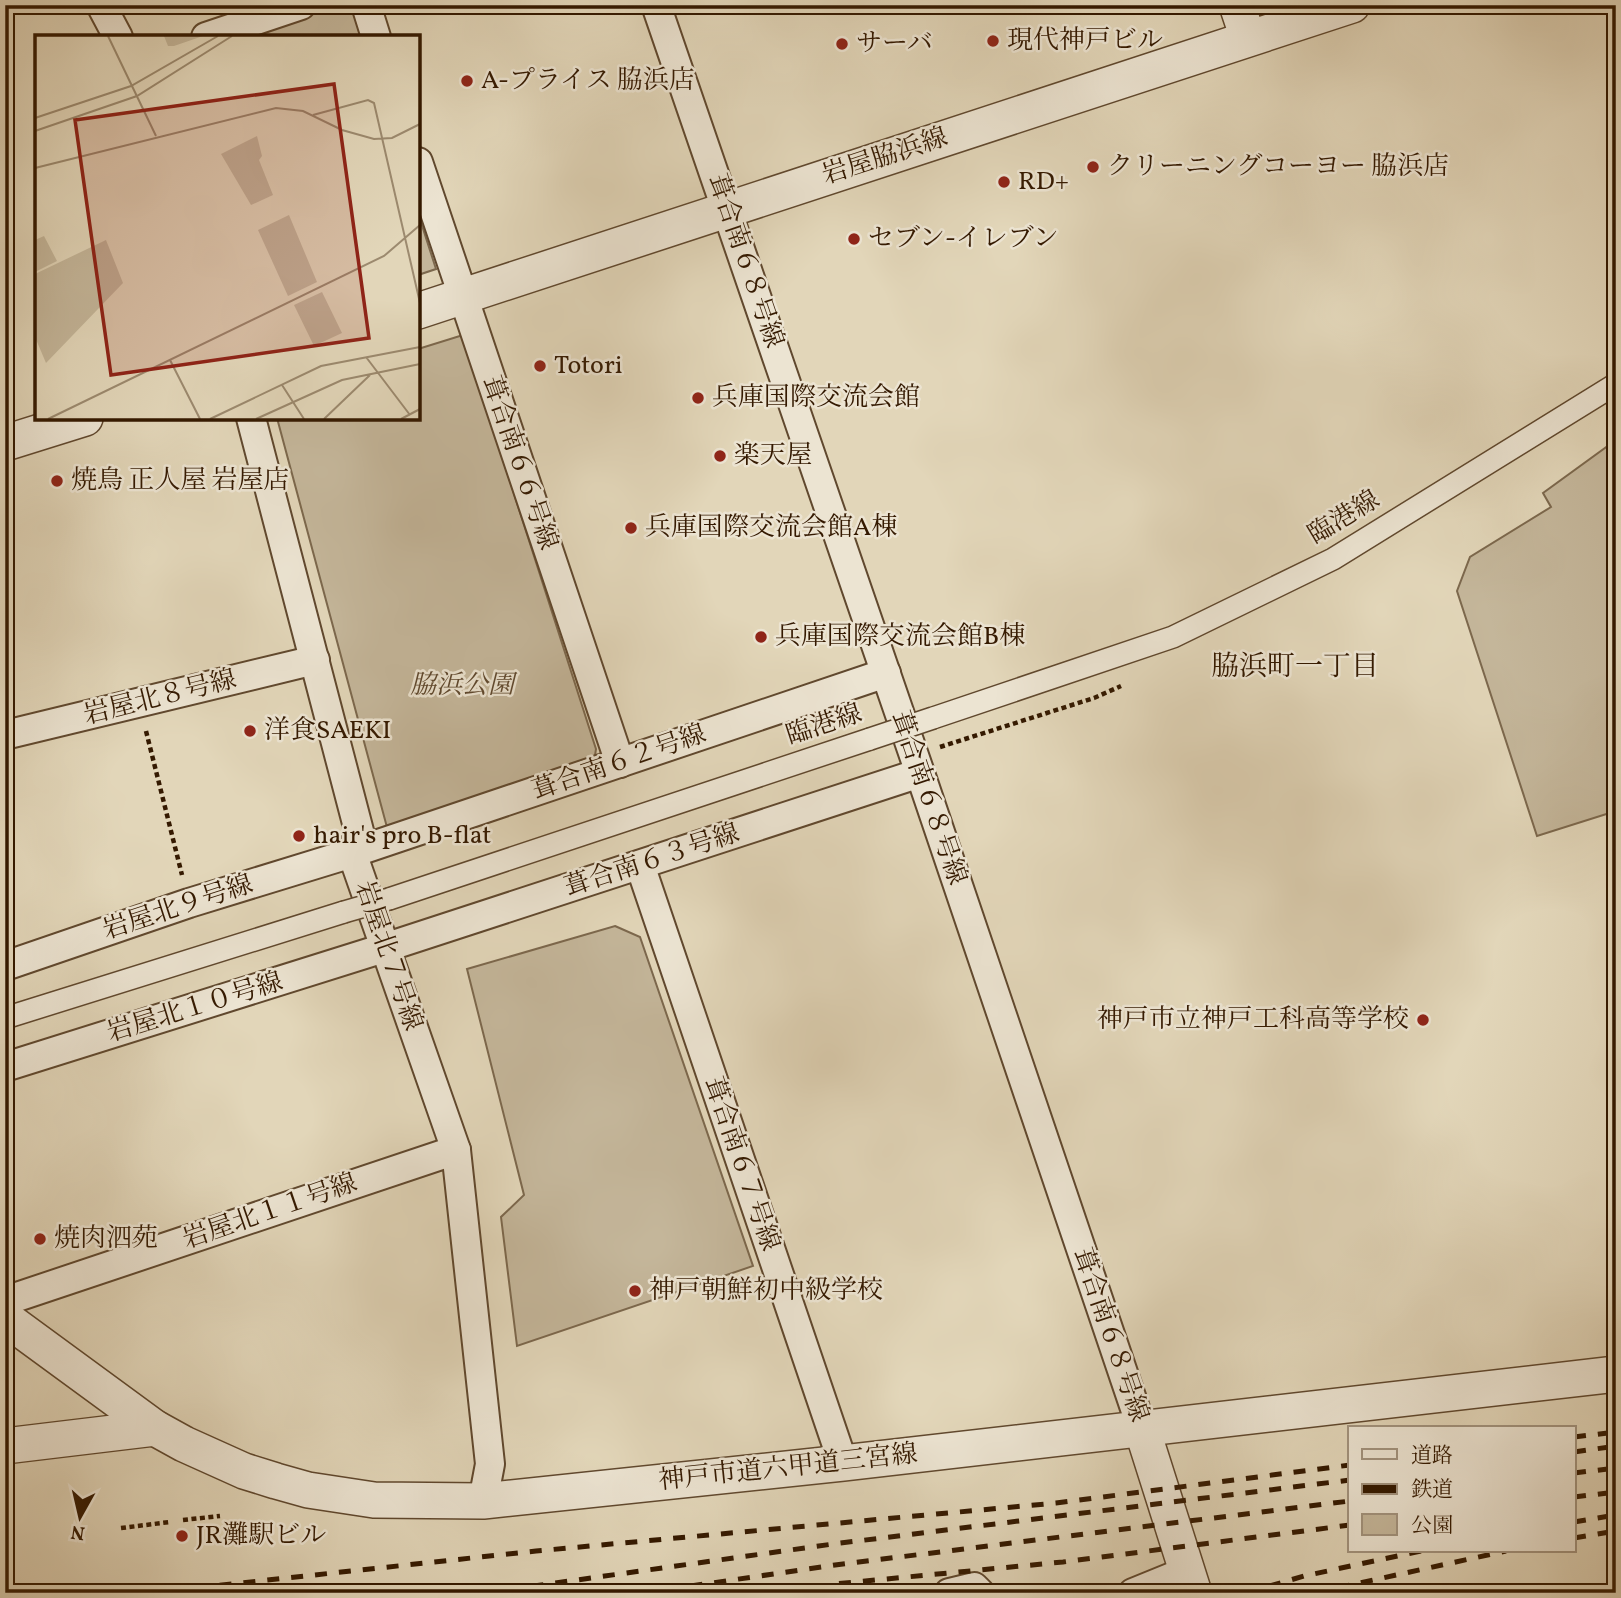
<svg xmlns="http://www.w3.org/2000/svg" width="1621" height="1598" viewBox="0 0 1621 1598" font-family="Vollkorn,'Noto Serif JP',serif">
  <rect width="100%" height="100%" fill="#e2d6b9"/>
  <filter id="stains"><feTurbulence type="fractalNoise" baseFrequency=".00286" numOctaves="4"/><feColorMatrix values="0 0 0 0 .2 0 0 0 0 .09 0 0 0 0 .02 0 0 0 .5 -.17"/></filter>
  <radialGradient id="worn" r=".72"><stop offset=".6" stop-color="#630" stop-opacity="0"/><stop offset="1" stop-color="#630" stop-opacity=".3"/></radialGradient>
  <g fill="#c4b69a" stroke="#7c684d" stroke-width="2">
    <polygon points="338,5 351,5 361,37 234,37"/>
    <polygon points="418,213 436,269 418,275"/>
    <polygon points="463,335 596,749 594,762 388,831 277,418 418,418 418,349"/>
    <polygon points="1616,440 1616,811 1537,836 1457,591 1470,557 1551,507 1543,493"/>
    <polygon points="615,926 640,937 753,1266 517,1346 501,1217 524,1195 467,969"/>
  </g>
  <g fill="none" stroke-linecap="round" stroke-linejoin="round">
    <g stroke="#60482e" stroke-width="24">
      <g id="pedestrian">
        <polyline points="933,718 1173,637 1333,559 1616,384"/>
        <polyline points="389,899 870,739"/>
        <polyline points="5,1018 344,912"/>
      </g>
    </g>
    <g stroke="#60482e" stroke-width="32">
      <g id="minor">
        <polyline points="101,5 118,37"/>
        <polyline points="366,5 376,37"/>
        <polyline points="656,5 920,773 1142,1429"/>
        <polyline points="206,37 301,5"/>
        <polyline points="418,162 620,763"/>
        <polyline points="251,418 359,831 352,853 456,1150 490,1464 483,1501"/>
        <polyline points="5,735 315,660"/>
        <polyline points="640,865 843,1463"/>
        <polyline points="5,966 189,903 352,853 886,673"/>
        <polyline points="5,1067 384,948 920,773"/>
        <polyline points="5,1301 456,1150"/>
        <polyline points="949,1593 974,1587 980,1593"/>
        <polyline points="1133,1593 1187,1571"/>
      </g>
    </g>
    <g stroke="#60482e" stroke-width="38">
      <g id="tertiary">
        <polyline points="1237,5 1248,38"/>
        <polyline points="418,311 1352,5"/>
        <polyline points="5,443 85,418"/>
        <polyline points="5,1318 155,1428 184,1444 244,1471 276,1481 308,1490 374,1500 483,1501 843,1463 1616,1374"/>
        <polyline points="1142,1429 1194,1593"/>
        <polyline points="5,1446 155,1428"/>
      </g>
    </g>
    <g stroke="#341900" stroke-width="4.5" stroke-dasharray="5 3.5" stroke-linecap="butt">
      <polyline points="146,731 182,875"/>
      <polyline points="940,747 1094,698 1121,686"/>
      <polyline points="183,1520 220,1516"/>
      <polyline points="121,1528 170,1522"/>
    </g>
    <use href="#pedestrian" stroke="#ece4d2" stroke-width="21"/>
    <use href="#minor" stroke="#ece4d2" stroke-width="28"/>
    <use href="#tertiary" stroke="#ece4d2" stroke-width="35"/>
    <g stroke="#341900" stroke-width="5" stroke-dasharray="12 12" stroke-linecap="butt">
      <polyline points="1574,1437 1616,1432"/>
      <polyline points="1574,1452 1616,1446"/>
      <polyline points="1574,1473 1616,1468"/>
      <polyline points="1574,1497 1616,1492"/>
      <polyline points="1574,1522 1616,1515"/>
      <polyline points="1574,1538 1616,1531"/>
      <polyline points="148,1593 536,1551 1056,1503 1350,1465"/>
      <polyline points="484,1593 833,1544 1350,1480"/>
      <polyline points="643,1593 835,1565 1350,1501"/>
      <polyline points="792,1593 834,1584 1063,1562 1350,1525"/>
      <polyline points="1246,1593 1304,1576 1421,1551"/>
      <polyline points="1314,1593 1506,1551"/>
    </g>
    <g stroke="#60482e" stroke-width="24" stroke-linecap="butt">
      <g id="pedestrian-bridge">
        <polyline points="870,739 933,718"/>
        <polyline points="344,912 389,899"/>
      </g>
    </g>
    <use href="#pedestrian-bridge" stroke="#ece4d2" stroke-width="21"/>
  </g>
  <g fill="#8f2418" stroke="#ece4d2" stroke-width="2.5">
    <circle cx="993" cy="41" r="7"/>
    <circle cx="842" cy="44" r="7"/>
    <circle cx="467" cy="81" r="7"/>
    <circle cx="1093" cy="167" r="7"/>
    <circle cx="1004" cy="182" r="7"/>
    <circle cx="854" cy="239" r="7"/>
    <circle cx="540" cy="366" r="7"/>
    <circle cx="698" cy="398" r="7"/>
    <circle cx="720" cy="456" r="7"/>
    <circle cx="57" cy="481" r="7"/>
    <circle cx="631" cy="528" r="7"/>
    <circle cx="761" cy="637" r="7"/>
    <circle cx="250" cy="731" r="7"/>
    <circle cx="299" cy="836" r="7"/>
    <circle cx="1423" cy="1020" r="7"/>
    <circle cx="40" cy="1239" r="7"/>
    <circle cx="635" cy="1291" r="7"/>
    <circle cx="182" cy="1536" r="7"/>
  </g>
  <g text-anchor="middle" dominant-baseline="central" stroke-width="5" stroke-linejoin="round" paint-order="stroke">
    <g font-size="26" fill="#341900" stroke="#ece4d2" text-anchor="start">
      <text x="1007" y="41">現代神戸ビル</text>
      <text x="856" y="44">サーバ</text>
      <text x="481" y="81">A-プライス 脇浜店</text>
      <text x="1107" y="167">クリーニングコーヨー 脇浜店</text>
      <text x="1018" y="182">RD+</text>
      <text x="868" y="239">セブン-イレブン</text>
      <text x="554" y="366">Totori</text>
      <text x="712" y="398">兵庫国際交流会館</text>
      <text x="734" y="456">楽天屋</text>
      <text x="71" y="481">焼鳥 正人屋 岩屋店</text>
      <text x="645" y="528">兵庫国際交流会館A棟</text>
      <text x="775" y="637">兵庫国際交流会館B棟</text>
      <text x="264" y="731">洋食SAEKI</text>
      <text x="313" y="836">hair's pro B-flat</text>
      <text x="1409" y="1020" text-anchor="end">神戸市立神戸工科高等学校</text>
      <text x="54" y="1239">焼肉泗苑</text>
      <text x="649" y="1291">神戸朝鮮初中級学校</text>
      <text x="196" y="1536">JR灘駅ビル</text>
    </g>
    <g font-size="26" fill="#341900" stroke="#ece4d2">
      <text transform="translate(885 157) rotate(-18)">岩屋脇浜線</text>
      <text transform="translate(745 261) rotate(71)">葺合南６８号線</text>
      <text transform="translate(519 463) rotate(71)">葺合南６６号線</text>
      <text transform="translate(1344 518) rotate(-31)">臨港線</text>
      <text transform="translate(160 698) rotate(-14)">岩屋北８号線</text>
      <text transform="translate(824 725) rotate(-18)">臨港線</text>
      <text transform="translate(619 763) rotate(-19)">葺合南６２号線</text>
      <text transform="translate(928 798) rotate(71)">葺合南６８号線</text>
      <text transform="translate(652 861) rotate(-18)">葺合南６３号線</text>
      <text transform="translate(178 908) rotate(-18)">岩屋北９号線</text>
      <text transform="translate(388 956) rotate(71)">岩屋北７号線</text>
      <text transform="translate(195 1008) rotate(-17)">岩屋北１０号線</text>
      <text transform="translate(741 1164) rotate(71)">葺合南６７号線</text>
      <text transform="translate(270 1212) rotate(-19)">岩屋北１１号線</text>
      <text transform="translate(1110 1335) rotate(71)">葺合南６８号線</text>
      <text transform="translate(788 1468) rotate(-6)">神戸市道六甲道三宮線</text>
    </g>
    <g font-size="26" font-style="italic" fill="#5f482e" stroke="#ece4d2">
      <text x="462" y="686">脇浜公園</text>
    </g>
    <g font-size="28" fill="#341900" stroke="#ece4d2">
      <text x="1295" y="667">脇浜町一丁目</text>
    </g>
  </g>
  <g transform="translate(35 35)">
    <rect width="385" height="385" fill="#e2d6b9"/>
    <path d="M129,1H168L139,11H133ZM222,101L227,121L224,125L238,160L216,170L186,119ZM254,180L282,247L253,261L223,195ZM9,201L22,226L0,237V205ZM71,205L88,248L11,328L0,302V239ZM287,257L307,298L279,311L259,270Z" fill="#c4b69a"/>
    <path fill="none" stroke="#9c8a6f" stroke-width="2" d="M73,1L121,101M278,80L333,65L339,68L385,268M0,83L96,51L183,1M0,96L102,61L197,1M0,133L241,73L268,76L307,95L339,104L357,103L385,89M331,322L375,380M135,325L165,384M247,350L269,384M13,384L349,221L385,190M175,384L286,331L385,312M221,384L307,345L385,329M289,384L335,340M366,384L385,374"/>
    <path fill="#8f2418" fill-opacity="0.15" stroke="#8f2418" stroke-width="3.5" d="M299,49L334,303L76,340L40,85Z"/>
    <rect width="385" height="385" fill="none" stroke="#341900" stroke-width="3.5"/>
  </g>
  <rect width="1621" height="1598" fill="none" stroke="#e2d6b9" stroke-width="28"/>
  <rect x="7" y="7" width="1607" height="1584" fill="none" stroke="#341900" stroke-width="3.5"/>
  <rect x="14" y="14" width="1593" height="1570" fill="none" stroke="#341900" stroke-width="2"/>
  <rect x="1348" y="1426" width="228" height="126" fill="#ece4d2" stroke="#a2937e" stroke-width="2"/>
  <rect x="1362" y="1449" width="35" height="10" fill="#ece4d2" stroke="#a2937e" stroke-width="2"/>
  <text x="1411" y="1462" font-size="21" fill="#341900">道路</text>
  <rect x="1362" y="1484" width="35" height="10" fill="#341900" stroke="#a2937e" stroke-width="2"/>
  <text x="1411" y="1496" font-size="21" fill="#341900">鉄道</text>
  <rect x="1362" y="1514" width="35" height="21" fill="#c4b69a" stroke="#a2937e" stroke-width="2"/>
  <text x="1411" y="1532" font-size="21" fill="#341900">公園</text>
  <g transform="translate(80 1517) rotate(188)" stroke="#ece4d2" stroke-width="5" paint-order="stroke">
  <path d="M0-5L12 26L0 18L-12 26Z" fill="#341900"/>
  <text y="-10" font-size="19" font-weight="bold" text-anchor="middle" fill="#341900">N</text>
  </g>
  <rect width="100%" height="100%" filter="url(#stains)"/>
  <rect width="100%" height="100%" fill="url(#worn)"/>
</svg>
